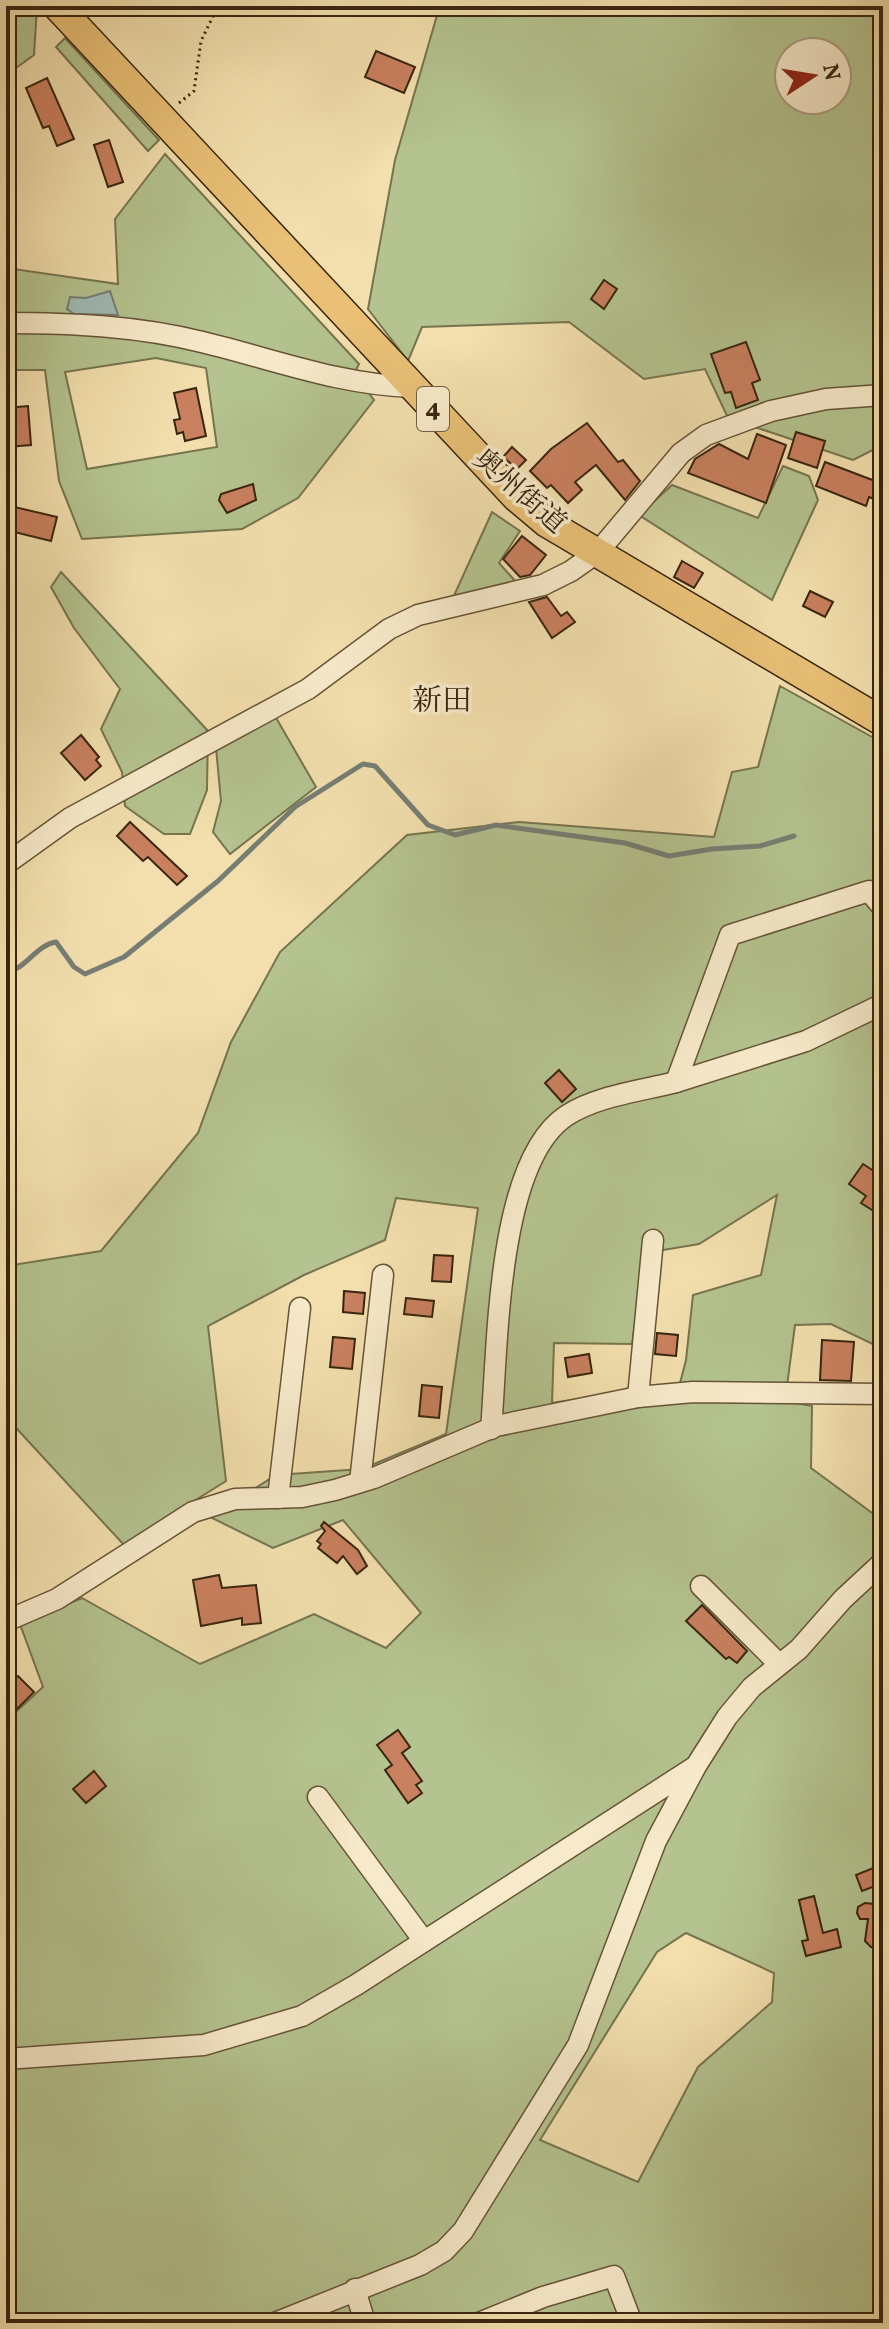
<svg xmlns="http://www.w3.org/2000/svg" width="889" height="2329" viewBox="0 0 889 2329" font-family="Vollkorn,'Noto Serif JP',serif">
  <rect width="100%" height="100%" fill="#f2dfad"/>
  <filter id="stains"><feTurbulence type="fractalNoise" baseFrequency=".0025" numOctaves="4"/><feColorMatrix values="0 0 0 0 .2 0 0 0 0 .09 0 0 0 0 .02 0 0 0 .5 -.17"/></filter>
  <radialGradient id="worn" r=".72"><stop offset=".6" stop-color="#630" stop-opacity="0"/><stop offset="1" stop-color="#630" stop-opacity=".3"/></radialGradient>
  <g fill="#b4c38f" stroke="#76744f" stroke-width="2" fill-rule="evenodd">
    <polygon points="6,6 37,7 34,55 6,75"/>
    <path d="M447,6H883V445L853,460L728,418L705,369L644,379L569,322L422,327L408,361L368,309L395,160L438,12ZM789,52H837V100H789Z"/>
    <polygon points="65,38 159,140 148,151 56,47"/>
    <path d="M165,154L359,364L354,374L374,400L298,498L242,529L82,539L59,481L45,370H6V306L14,269L118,284L115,219ZM156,358L206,368L217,447L87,469L65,372Z"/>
    <polygon points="783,466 809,476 818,500 772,600 639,515 672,485 758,518"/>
    <polygon points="492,512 520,531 499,563 517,583 452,600"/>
    <polygon points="61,572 208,731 207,790 190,834 164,834 125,806 122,772 101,729 120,689 74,628 51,587"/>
    <path d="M780,686L883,743V1349L831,1324L795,1325L785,1401L812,1406L811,1468L883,1521V2323H6V1721L43,1687L20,1624L82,1598L200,1664L314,1614L386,1648L421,1613L343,1520L273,1548L210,1517L276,1475L362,1469L446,1434L478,1208L396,1198L385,1240L304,1275L208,1326L226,1481L124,1545L6,1417V1266L101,1251L198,1133L231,1042L280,952L407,835L519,822L714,837L732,772L758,767ZM777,1195L761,1275L693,1295L686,1360L680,1383L552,1403L554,1343L632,1344L645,1253L699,1244ZM686,1933L774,1973L772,2002L698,2067L638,2182L540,2140L657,1952Z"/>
    <polygon points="275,716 316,787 230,854 213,832 221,801 216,748"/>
  </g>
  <polygon fill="#9fbab5" stroke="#767e73" stroke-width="2" points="110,291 118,315 74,314 67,309 70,297 86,298"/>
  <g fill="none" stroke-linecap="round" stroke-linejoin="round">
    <path stroke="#767e73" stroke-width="5" d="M6,973C27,968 36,945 56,942L74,967L85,974L124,957L218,881L295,807L363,764L375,766L428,825L455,835L496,825L625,843L669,856L712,849L760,846L794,836"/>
  </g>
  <g fill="#c9805f" stroke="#38250f" stroke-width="2">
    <polygon points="376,51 415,67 404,93 365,77"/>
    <polygon points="47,78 74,139 57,146 49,126 43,128 26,88"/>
    <polygon points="109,140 123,182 108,187 94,145"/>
    <polygon points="604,280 617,289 604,309 591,299"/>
    <polygon points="746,342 760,380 752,383 758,400 736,408 731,392 725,393 711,354"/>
    <polygon points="196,388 206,436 185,441 183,432 177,434 174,420 180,419 174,393"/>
    <polygon points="28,406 31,445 7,447 6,408"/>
    <polygon points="587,423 618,462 623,460 640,481 625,500 596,465 575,482 582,490 568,503 551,485 547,488 530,471 551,449"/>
    <polygon points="796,432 825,441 817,468 788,458"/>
    <polygon points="757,434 786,445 766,503 688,473 695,459 719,444 748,459"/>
    <polygon points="512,447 526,460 517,469 503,457"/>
    <polygon points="825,462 883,484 883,502 869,497 866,506 816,486"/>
    <polygon points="253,484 256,500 227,513 219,500 221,494"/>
    <polygon points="6,505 57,517 51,541 6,530"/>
    <polygon points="522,536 546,555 530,575 520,577 503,559"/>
    <polygon points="682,561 703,573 694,588 674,577"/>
    <polygon points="810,591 833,602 825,617 803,606"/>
    <polygon points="547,597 561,616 567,612 575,622 552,638 529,602"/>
    <polygon points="81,735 99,757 96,760 101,766 85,780 61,753"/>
    <polygon points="130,822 187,876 177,885 148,857 143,861 117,836"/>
    <polygon points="559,1070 576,1089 562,1102 545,1083"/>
    <polygon points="863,1164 883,1177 883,1217 861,1203 866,1196 849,1184"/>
    <polygon points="434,1255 453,1256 451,1282 432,1281"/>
    <polygon points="344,1291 365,1293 363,1314 343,1312"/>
    <polygon points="406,1298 434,1301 432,1317 404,1314"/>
    <polygon points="657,1333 678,1335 676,1356 655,1354"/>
    <polygon points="333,1337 355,1339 352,1369 330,1367"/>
    <polygon points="822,1340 854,1342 851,1381 820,1380"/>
    <polygon points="589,1354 592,1373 568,1377 565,1358"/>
    <polygon points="422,1385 442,1387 439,1418 419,1416"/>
    <polygon points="324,1522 358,1550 367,1566 357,1574 343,1556 337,1563 318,1548 321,1544 317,1541 325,1531 321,1526"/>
    <polygon points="219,1575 222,1588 256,1585 261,1623 242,1625 242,1618 201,1626 193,1580"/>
    <polygon points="702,1605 747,1651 737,1663 729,1657 726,1659 686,1621"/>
    <polygon points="6,1673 13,1680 18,1676 34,1692 6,1720"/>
    <polygon points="398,1730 410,1747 402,1753 422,1781 416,1785 422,1793 408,1803 385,1770 392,1765 377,1745"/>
    <polygon points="94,1771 106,1786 86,1803 73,1789"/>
    <polygon points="883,1864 883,1883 862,1891 856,1875"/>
    <polygon points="814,1896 823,1933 837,1929 841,1947 806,1956 802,1941 808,1940 799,1900"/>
    <polygon points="865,1903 883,1905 883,1949 871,1947 865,1941 868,1919 860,1919 857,1913 858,1907"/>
  </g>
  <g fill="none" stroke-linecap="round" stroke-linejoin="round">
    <g stroke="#665436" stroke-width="23">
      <g id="minor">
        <path d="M6,323C72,323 138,326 202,342C273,359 340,385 413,387"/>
        <polyline points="6,864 70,818 308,689 389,629 418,615 543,585 571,571 598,552 681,453 706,435 771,411 826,399 883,395"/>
        <polyline points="883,908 869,891 730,935 676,1082 806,1041 883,1004"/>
        <polyline points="638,1397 653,1240"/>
        <path d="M491,1429C498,1350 496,1163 566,1116C596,1096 641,1091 676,1082"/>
        <polyline points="360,1482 383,1275"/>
        <polyline points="278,1498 300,1308"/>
        <polyline points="701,1586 779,1664"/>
        <polyline points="6,1621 57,1599 193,1512 235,1499 302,1497 335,1490 374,1478 496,1426 638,1397 693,1392 883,1394"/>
        <polyline points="318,1797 424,1941"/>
        <polyline points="6,2059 204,2045 302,2016 356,1985 693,1768"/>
        <polyline points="355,2289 365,2323"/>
        <polyline points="275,2323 420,2265 444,2251 463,2231 578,2045 656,1841 696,1766 727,1717 752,1687 799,1649 843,1599 883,1562"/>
        <polyline points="479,2323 543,2297 614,2276 632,2323"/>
      </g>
    </g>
    <g stroke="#38250f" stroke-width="31">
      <polyline id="highway" points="57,6 516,497 547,523 883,722"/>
    </g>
    <polyline stroke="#38250f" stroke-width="3" stroke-dasharray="2 4" stroke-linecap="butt" points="179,103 194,91 201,41 218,6"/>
    <use href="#minor" stroke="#f7eaca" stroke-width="20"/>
    <use href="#highway" stroke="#e9c076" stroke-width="28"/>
  </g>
  <g text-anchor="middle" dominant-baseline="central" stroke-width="7" stroke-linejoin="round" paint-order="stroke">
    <rect fill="#f7eaca" stroke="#716047" stroke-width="2" x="417" y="387" width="32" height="44" rx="6"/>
    <g font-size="26" font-weight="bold" fill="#38250f">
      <text x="433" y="409">4</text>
    </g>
    <g font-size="28" fill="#38250f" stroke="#f7eaca">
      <text transform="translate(519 492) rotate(41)">奥州街道</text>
    </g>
    <g font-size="30" fill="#38250f" stroke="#f7eaca">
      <text x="442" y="702">新田</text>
    </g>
  </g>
  <rect width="889" height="2329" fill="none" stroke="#f2dfad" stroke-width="32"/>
  <rect x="8" y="8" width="873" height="2313" fill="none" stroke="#38250f" stroke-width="4"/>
  <rect x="16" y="16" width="857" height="2297" fill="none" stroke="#38250f" stroke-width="2"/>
  <g transform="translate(813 76) rotate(78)"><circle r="38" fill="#f7eaca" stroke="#ab9b7f" stroke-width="2"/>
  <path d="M0-6L14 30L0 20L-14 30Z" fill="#8f2418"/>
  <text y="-12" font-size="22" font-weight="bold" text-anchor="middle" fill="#38250f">N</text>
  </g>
  <rect width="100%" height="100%" filter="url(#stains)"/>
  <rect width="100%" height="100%" fill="url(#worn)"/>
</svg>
